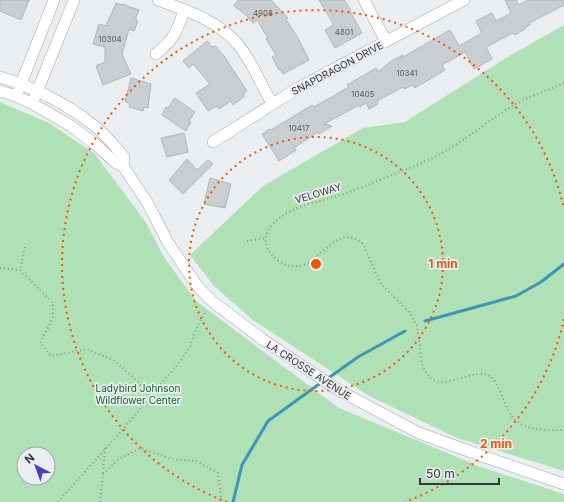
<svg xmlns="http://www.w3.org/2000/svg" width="564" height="502" viewBox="0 0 564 502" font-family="Inter,sans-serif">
  <rect width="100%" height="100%" fill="#ebeef1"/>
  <g fill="#b0e0b6" fill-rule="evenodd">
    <polygon points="564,25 564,471 457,438 369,396 253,320 214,286 190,255 263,186 363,128 405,122 506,58"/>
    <path d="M0,102L49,123L94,153L145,221L164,257L196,301L339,408L481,467L564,494V502H0ZM24,454H48V478H24Z"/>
  </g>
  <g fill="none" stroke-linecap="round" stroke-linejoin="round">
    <g stroke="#3f95b6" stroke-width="3">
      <polyline points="425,321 516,296 541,282 564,264"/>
      <polyline points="327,379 358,357 405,331"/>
      <polyline points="233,502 242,465 268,421 322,382"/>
    </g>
  </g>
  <g fill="#caced1" stroke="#b2b5b8">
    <polygon points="0,0 29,0 21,20 0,11"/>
    <polygon points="238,0 271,0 288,18 286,20 297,36 309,60 283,74 280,69 279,70 272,57 276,55 266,39 268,38 257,20 253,23 245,14 234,6"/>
    <polygon points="319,0 344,0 351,10 350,11 362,33 335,48 325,30 334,25"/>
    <polygon points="505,0 516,0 519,5 528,0 564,0 564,5 529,23 530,25 526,27 525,29 515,35 513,33 486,47 492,59 474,69 465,52 442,65 445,70 415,88 413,85 404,89 403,87 377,101 378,104 369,109 366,103 360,107 359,105 324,124 332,126 319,134 318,132 294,148 296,150 279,161 262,134 270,129 271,130 312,105 314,107 349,87 347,85 376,68 378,72 390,62 403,55 403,57 450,30 459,46 482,33 476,21 492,13 496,21 511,13"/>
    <polygon points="116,3 122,5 122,4 139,10 136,17 136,20 138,21 134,31 129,29 122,54 131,74 103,85 96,66 105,62 105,47 93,44 99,24 106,26"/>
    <polygon points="207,41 212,47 215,46 224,56 247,91 243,94 245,96 233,105 231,101 219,109 217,106 208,111 196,93 210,84 193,64 189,68 183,61"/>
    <polygon points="131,78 151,84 148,108 144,107 143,111 129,107 130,103 125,102"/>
    <polygon points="175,98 195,112 189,121 191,122 186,131 162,115 166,107 168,108"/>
    <polygon points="184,133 188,152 167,157 161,138"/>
    <polygon points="187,159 197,170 208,160 213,164 183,194 169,180"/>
    <polygon points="210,178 231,184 225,208 204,204"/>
  </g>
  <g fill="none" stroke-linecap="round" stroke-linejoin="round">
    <g stroke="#a3a6a9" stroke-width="12">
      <g id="minor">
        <path d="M158,0C188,11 220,21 240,47C253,64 261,85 272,103"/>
        <polyline points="364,0 386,41"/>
        <path d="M156,54C174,39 177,32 184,10"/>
        <path d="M0,77C33,87 65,103 92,124C104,133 115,146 124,157L123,166"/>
        <polyline points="19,89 54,0"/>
        <polyline points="0,91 16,96 33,104 71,126 95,144 116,163 123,166 147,202 167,241 198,287 213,302 262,339 340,391 419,433 485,457 564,484"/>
        <polyline points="35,97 74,0"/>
        <polyline points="213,142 298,88 464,0"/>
      </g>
    </g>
    <g stroke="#919496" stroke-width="2" stroke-dasharray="1 3" stroke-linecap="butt">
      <path d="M564,83C546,91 526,97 509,108C482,125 459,146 430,159C413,167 395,174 377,181C365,186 353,191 340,195C320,202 298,204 281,217C270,224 261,237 268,250C272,256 278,261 284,264C318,279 332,217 363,244L381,284L409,312L417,325L422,364C431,392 452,380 473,375C476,374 482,373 485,374C503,379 502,413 519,423C532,431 550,430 564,430"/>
      <polyline points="247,241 266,238"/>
      <polyline points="25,247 20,270 53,303 53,318 40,343 51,356 87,349 115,361 136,380 150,396"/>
      <polyline points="0,268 20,270"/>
      <polyline points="103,473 105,448"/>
      <polyline points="58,502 125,427 182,359 190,346 196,329 206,311"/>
      <polyline points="100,502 103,474 119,459 141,448 171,459 196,461 218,473 221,495 220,502"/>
    </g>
    <use href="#minor" stroke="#fff" stroke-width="11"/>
  </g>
  <g fill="none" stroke="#e8590c" stroke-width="2" stroke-dasharray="2 4">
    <circle cx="316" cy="264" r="127"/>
    <path d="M564 319A254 254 0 0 1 405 502M227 502A254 254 0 1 1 564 209"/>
  </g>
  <g text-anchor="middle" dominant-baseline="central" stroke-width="3.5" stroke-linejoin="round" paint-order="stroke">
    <g font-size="8" fill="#5a5d5e">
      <text x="263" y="13">4908</text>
      <text x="344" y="32">4801</text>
      <text x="110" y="39">10304</text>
      <text x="407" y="73">10341</text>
      <text x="363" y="94">10405</text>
      <text x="299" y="128">10417</text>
    </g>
    <g font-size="10" fill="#353738" stroke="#ebeef1">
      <text transform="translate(337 68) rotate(-28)">SNAPDRAGON DRIVE</text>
      <text transform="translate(318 193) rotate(-17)">VELOWAY</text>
      <text transform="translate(309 370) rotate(33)">LA CROSSE AVENUE</text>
    </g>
    <g font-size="10" fill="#0a6629" stroke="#ebeef1">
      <text x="138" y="388">Ladybird Johnson<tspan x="138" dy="12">Wildflower Center</tspan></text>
    </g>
  </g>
  <circle cx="316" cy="264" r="6" fill="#e8590c" stroke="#ebeef1" stroke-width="2"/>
  <g font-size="12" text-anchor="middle" font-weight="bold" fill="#e8590c" stroke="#ebeef1" stroke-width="3.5" stroke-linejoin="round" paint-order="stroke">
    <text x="443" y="268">1 min</text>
    <text x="496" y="448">2 min</text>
  </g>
  <g transform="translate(36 466) rotate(319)"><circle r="19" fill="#ebeef1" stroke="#a2a5a7"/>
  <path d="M0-3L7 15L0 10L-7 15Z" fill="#4741b7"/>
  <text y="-6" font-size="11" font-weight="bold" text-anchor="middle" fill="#353738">N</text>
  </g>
  <path d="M420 478v6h79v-6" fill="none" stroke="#353738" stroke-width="2"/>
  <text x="426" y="478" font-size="12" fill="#353738" stroke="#ebeef1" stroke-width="3" paint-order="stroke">50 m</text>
</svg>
